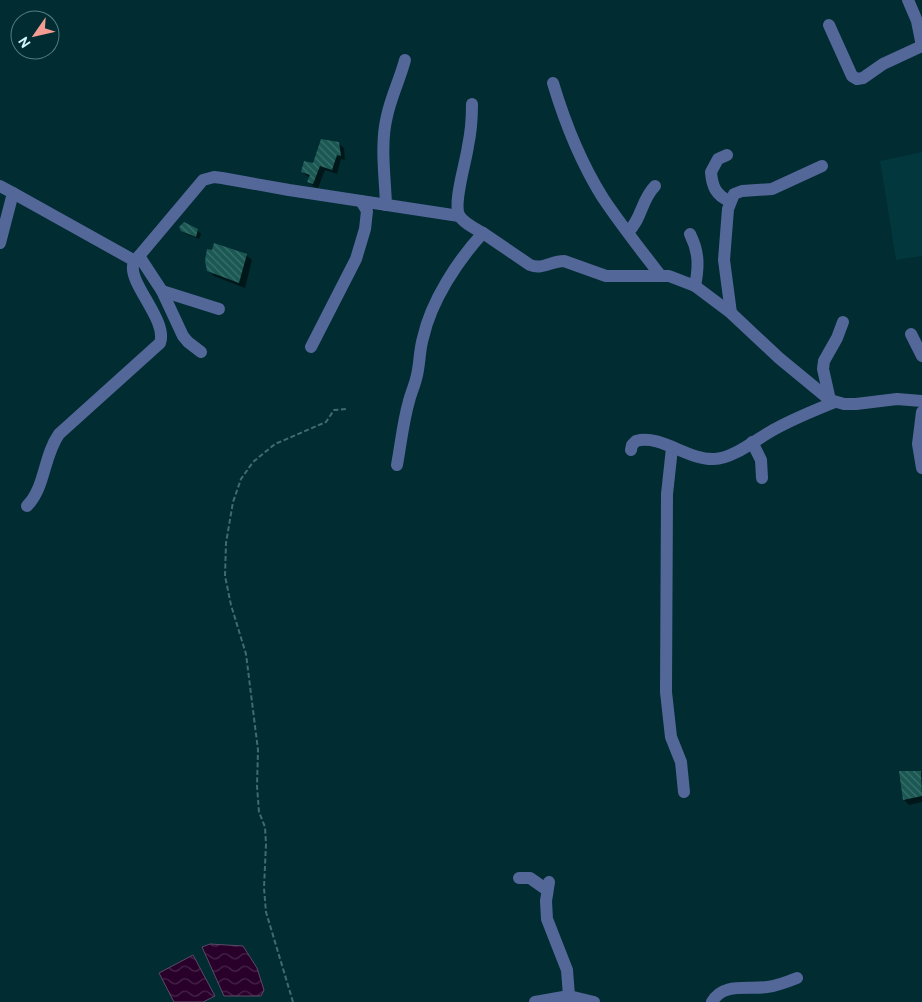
<svg xmlns="http://www.w3.org/2000/svg" width="922" height="1002" viewBox="0 0 922 1002" font-family="Overpass,sans-serif">
  <defs>
    <pattern id="water-waves" width="16" height="10" patternUnits="userSpaceOnUse" patternTransform="scale(1.25)"><rect width="16" height="10" fill="#29002a"/><path d="M0 5q4-4 8 0t8 0" fill="none" stroke="#47264a"/></pattern>
    <pattern id="building-back-hatch" width="6" height="6" patternUnits="userSpaceOnUse" patternTransform="scale(1.25)"><rect width="6" height="6" fill="#1b5853"/><path d="M-1 5l2 2M0 0l6 6M5-1l2 2" fill="none" stroke="#3b716d"/></pattern>
  </defs>
  <rect width="100%" height="100%" fill="#002c32"/>
  <polygon fill="#01373d" points="922,152 922,256 896,260 880,161"/>
  <g fill="url(#water-waves)" stroke="#5c4a69">
    <polygon points="210,944 243,946 257,968 264,990 261,996 224,996 202,947"/>
    <polygon points="193,955 215,996 203,1002 174,1002 159,973"/>
  </g>
  <g fill="#0007">
    <polygon points="338,143 344,148 345,160 341,159 337,174 325,170 318,188 314,187 309,182 310,178 302,172 314,165"/>
    <polygon points="182,230 197,230 201,234 199,239 186,234"/>
    <polygon points="246,255 252,260 245,288 214,276 208,270"/>
    <polygon points="900,772 922,772 922,802 909,805 904,800"/>
  </g>
  <g fill="url(#building-back-hatch)">
    <polygon points="321,139 339,142 341,156 337,155 332,170 320,166 313,184 307,182 310,175 301,172 304,161 313,163"/>
    <polygon points="184,222 198,229 196,237 181,231 179,227"/>
    <polygon points="214,243 247,254 239,283 207,271 205,261 207,249 212,250"/>
    <polygon points="899,771 921,771 922,796 903,800"/>
  </g>
  <g fill="none" stroke-linecap="round" stroke-linejoin="round">
    <polyline stroke="#416b71" stroke-width="2" stroke-dasharray="5 2.5" stroke-linecap="butt" points="293,1002 266,912 264,888 266,844 265,827 259,812 257,786 258,750 246,654 231,605 225,576 226,543 233,502 241,479 253,462 275,444 326,422 334,410 346,409"/>
    <g stroke="#546799" stroke-width="12">
      <polyline points="908,0 917,21 922,46"/>
      <polyline points="829,25 852,76 857,79 863,78 883,64 922,46"/>
      <path d="M553,83C565,123 581,163 603,198C621,225 641,250 660,275"/>
      <path d="M472,104C472,118 471,132 468,146C466,162 453,202 459,215C463,223 476,229 483,233"/>
      <path d="M727,155L718,159L711,172C712,186 716,196 730,201"/>
      <polyline points="0,186 13,193 0,243"/>
      <polyline points="13,193 135,261"/>
      <path d="M386,205C385,176 380,144 387,116C391,97 400,79 405,60"/>
      <path d="M628,232C642,219 641,200 655,186"/>
      <path d="M690,234C699,252 699,266 695,286"/>
      <polyline points="139,256 162,291 183,336 188,342 201,352"/>
      <polyline points="162,291 219,309"/>
      <polyline points="731,313 724,260 728,209 734,194 742,191 772,189 822,166"/>
      <polyline points="911,334 922,356"/>
      <polyline points="311,347 356,259 365,229 367,211 361,201"/>
      <polyline points="830,400 823,369 824,361 837,338 843,322"/>
      <polyline points="922,412 918,444 922,468"/>
      <polyline points="752,442 761,460 762,478"/>
      <polyline points="672,448 667,494 666,692 671,737 681,762 684,792"/>
      <path d="M631,450L632,445L636,441C661,434 687,460 714,459C733,459 758,438 775,429C795,418 815,410 835,402"/>
      <path d="M397,465C401,443 403,422 409,401C411,393 414,387 416,379C420,366 419,351 423,338C431,301 458,260 483,233L530,265C543,270 551,261 564,261L606,276H669L695,286L731,313L779,358L830,400L844,404H856L897,399L922,401"/>
      <path d="M27,506C46,486 43,457 59,434L160,343C168,321 130,285 133,266C134,262 137,259 139,256L203,180L214,177L222,178L289,190L459,216"/>
      <polyline points="519,878 530,878 547,890"/>
      <polyline points="549,882 546,901 547,919 567,970 569,996"/>
      <polyline points="535,1002 569,996 594,1002"/>
      <path d="M712,1002C723,982 748,990 767,987C777,986 787,982 797,978"/>
    </g>
  </g>
  <g transform="translate(35 35) rotate(236)"><circle r="24" fill="#002c32" stroke="#547d83"/>
  <path d="M0-4L9 19L0 12L-9 19Z" fill="#f59c92"/>
  <text y="-8" font-size="14" font-weight="bold" text-anchor="middle" fill="#d2f6fc">N</text>
  </g>
</svg>
